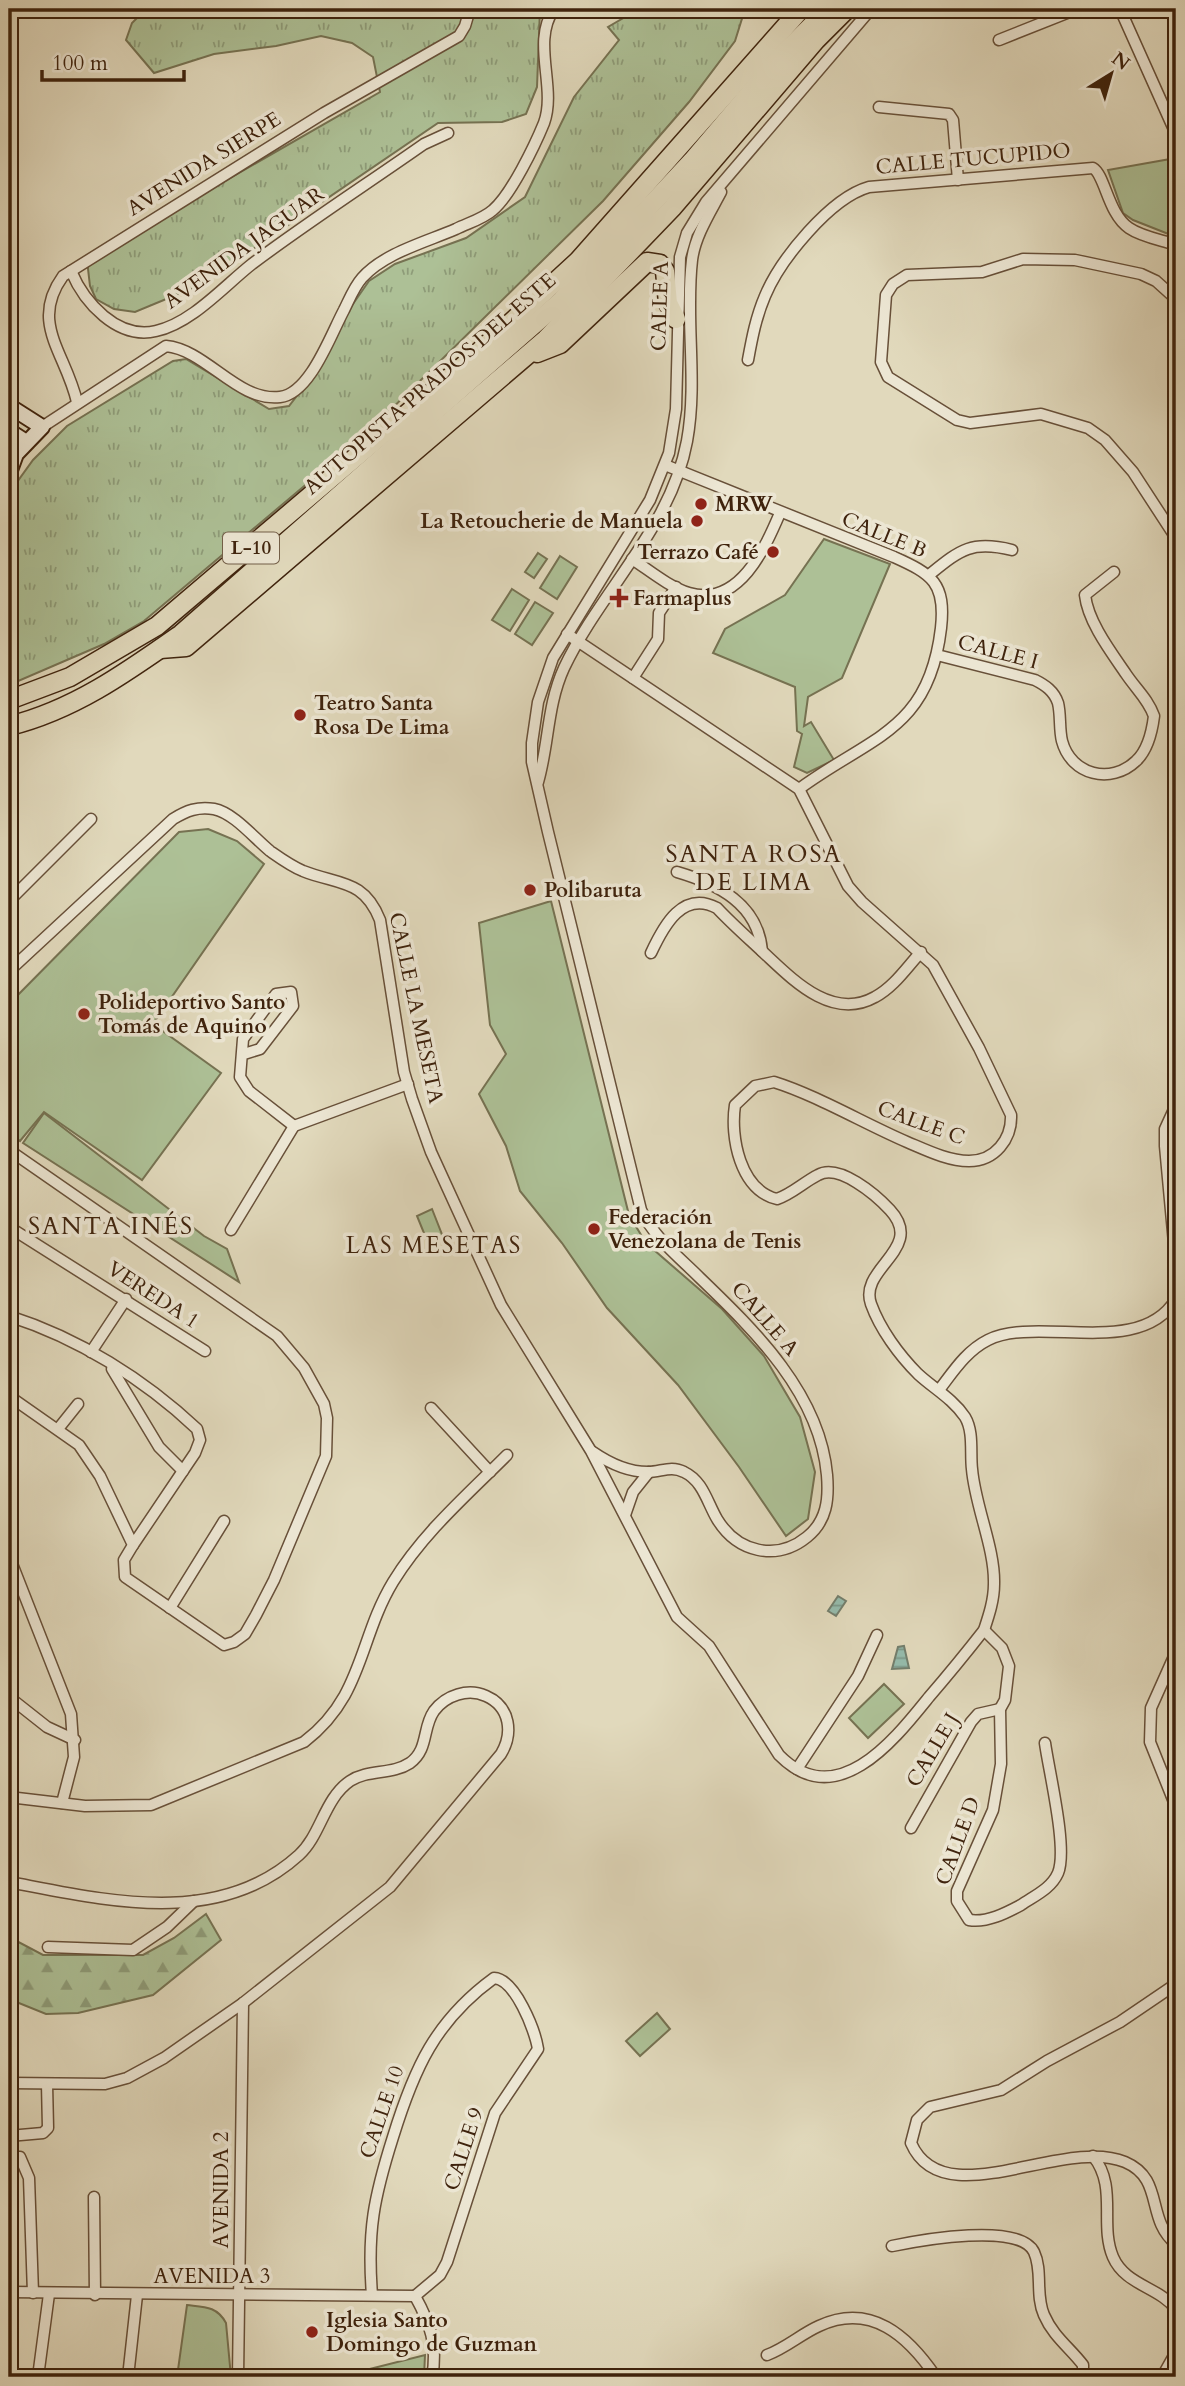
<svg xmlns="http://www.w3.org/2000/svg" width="1185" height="2386" viewBox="0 0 1185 2386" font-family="Cardo,serif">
  <defs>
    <pattern id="grass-tufts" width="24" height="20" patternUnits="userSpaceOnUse" patternTransform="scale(1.75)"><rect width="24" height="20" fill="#adc096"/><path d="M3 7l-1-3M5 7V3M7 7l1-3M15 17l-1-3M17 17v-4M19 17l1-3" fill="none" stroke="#8e9c79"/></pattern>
    <pattern id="forest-firs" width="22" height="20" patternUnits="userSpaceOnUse" patternTransform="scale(1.75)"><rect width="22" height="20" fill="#adc096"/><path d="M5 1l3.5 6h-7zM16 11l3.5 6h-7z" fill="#8e9c79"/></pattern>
    <pattern id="water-rules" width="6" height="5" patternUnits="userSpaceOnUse" patternTransform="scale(1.75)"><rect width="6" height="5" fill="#95bbac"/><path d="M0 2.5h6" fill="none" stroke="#7b988a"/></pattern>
  </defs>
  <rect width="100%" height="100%" fill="#e1d9bc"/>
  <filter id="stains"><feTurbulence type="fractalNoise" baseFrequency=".00286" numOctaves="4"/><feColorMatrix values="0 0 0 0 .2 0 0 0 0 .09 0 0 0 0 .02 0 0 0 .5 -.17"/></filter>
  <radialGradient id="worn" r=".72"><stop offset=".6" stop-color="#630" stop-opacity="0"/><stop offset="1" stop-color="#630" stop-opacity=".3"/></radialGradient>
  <g fill="url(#grass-tufts)" stroke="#767252" stroke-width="2">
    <polygon points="146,9 540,9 537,87 526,114 502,122 438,123 200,285 135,312 114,309 96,299 90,286 87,260 380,92 373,57 352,43 321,36 276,46 214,54 154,73 126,40 132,23"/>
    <polygon points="639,9 745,9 735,41 689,102 603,201 366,434 144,621 104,644 9,685 9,517 15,485 33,460 67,426 173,361 186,359 269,409 289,406 313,375 339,324 369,281 395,264 466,238 525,197 574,97 619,40 608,27"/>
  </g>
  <polygon fill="url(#forest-firs)" stroke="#767252" stroke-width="2" points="206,1914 221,1940 153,1995 78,2013 46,2014 9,1999 9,1937 43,1955 143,1955 174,1938"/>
  <g fill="#adc096" stroke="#767252" stroke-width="2">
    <polygon points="1176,158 1176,237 1133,220 1123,213 1108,170"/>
    <polygon points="824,539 890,564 842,678 808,697 804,726 811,722 834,760 807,773 794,767 802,734 797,731 795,687 713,653 725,629 785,595"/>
    <polygon points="538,553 547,559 534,578 525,572"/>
    <polygon points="560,556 577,567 557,599 540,588"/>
    <polygon points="512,589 529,600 510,631 492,620"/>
    <polygon points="535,602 553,613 532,645 515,634"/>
    <polygon points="208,829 237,841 264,864 153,1024 221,1073 142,1180 44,1112 20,1141 9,1132 9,1004 179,832"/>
    <polygon points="551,901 629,1215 646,1243 722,1309 764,1356 800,1417 815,1472 808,1519 786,1536 739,1467 678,1385 607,1308 562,1243 520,1191 506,1146 479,1094 506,1054 490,1025 479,923"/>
    <polygon points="44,1113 204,1236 227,1249 239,1282 23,1143"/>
    <polygon points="432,1209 443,1237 428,1243 417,1216"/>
    <polygon points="884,1684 904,1704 868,1738 849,1718"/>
    <polygon points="657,2013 670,2029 640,2056 626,2041"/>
    <path d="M187,2305C204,2307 217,2306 226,2323L231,2377H177Z"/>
    <polygon points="425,2355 424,2377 338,2377"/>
  </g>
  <g fill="url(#water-rules)" stroke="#737e6c" stroke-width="2">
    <polygon points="838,1596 846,1601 836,1616 828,1611"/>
    <polygon points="904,1646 909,1668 892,1669 898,1647"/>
  </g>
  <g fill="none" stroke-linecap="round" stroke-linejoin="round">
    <g stroke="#685039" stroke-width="13">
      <g id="street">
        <polyline points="1120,9 1176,134"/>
        <polyline points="999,40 1077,9"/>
        <polyline points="879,107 949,114 953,120 958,180"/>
        <path d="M71,271C84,302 117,340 156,331C192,323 224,286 252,264C308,222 367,184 424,144L448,133"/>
        <polyline points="1176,299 1156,281 1141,274 1075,260 1023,259 982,272 907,275 893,284 886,295 881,362 888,377 957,420 970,423 1041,414 1088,428 1105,440 1133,472 1176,538"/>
        <path d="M748,360C752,338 756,317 765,296C780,260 830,198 869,187L1093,168C1105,175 1108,214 1129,228C1142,237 1162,240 1176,245"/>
        <path d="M77,402C66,353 29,323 63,276L324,113L459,36L465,26L470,9"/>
        <path d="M42,427L166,346C207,350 237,402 280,397C310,394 331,334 344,310C349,300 354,287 362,278C384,253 426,242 456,229C468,223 483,219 493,210C511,195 535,145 544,123C557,87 531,42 554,9"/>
        <path d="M665,465L894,557C932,574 946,583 941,628C929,731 871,736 799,789"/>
        <path d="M632,559C649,570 669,587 689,593C739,608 765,548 780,513"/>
        <path d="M929,575C960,550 971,540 1012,550"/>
        <path d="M937,655L1035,680C1045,685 1054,691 1058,703C1061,715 1059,729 1062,741C1071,775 1111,785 1136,761C1148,750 1152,732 1154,716C1148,699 1136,689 1126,674C1111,652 1088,622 1085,595L1114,572"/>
        <polyline points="633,678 658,639 659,613 676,587"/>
        <path d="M538,782C549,744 547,705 564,668C601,590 671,528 687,441C698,381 685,320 692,260C695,236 710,213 721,192"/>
        <path d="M677,872C718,884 758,904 762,951"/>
        <polyline points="9,901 91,819"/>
        <path d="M651,953C664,925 683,890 717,908C732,924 748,938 764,953C793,980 832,1021 875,997C894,987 907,967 921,952"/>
        <path d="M9,971L173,819C186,811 198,806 214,809C234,813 254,838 270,851C280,858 291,866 303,871C339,885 364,879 380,920L404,1072L412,1099L431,1152L501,1305L591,1451L677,1617L709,1646L779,1755C837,1814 895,1739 929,1697C948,1675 966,1653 984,1630C989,1615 994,1600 994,1584C995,1548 975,1506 972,1469C970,1453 974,1432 965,1417C953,1399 933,1388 918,1374C899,1355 880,1329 871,1304C858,1268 926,1249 890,1210C876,1195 839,1163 818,1175C804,1182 792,1194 777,1199C740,1190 730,1137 735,1105L755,1086L774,1082C816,1095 865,1124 907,1142C926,1150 948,1161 969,1161C995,1161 1012,1139 1011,1115L979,1048L933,965L862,902L848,886L799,789L567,634"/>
        <polyline points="244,1054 260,1049 293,1006 291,992 276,994 243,1039 240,1077 249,1091 294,1126"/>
        <polyline points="1176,1105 1165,1129 1165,1146 1176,1265"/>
        <polyline points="294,1126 408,1084"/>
        <polyline points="9,1150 277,1336 304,1368 324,1404 327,1418 326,1456 274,1580 256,1615 245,1634 234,1642 224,1645 125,1577 124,1560 133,1545 100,1476 79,1445 9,1396"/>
        <polyline points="9,1227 205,1351"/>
        <polyline points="231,1230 294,1126"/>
        <polyline points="9,1241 15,1231"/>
        <path d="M9,1316C78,1338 144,1379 197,1429L200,1440L195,1453L133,1545"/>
        <polyline points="91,1352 126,1299"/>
        <polyline points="112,1369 159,1447 183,1471"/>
        <path d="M939,1390C953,1372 966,1351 988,1340C1038,1315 1140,1359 1176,1299"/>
        <polyline points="431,1408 490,1472"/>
        <polyline points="58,1429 78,1404"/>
        <path d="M593,1452C609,1463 629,1472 648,1472C661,1472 671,1465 684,1472C703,1481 707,1502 717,1519C737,1552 776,1562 807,1537C827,1521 829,1499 827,1475C820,1394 755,1331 700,1278C678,1256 655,1239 641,1210L548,832L532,762V743L538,702L553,658L650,500L669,453L676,409L680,257L687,233L706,202L871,9"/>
        <polyline points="625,1515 633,1492 649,1472"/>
        <polyline points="9,1556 71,1714 74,1757 62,1803"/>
        <polyline points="170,1608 224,1521"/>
        <path d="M984,1630L1002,1648L1009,1666L1005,1700L1000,1709L1001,1764L993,1810L957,1891V1901L969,1920C987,1923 1006,1913 1021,1905C1034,1896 1051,1889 1058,1873C1068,1849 1049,1772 1045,1743"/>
        <polyline points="1176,1652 1151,1708 1150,1742 1176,1807"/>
        <polyline points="9,1697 47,1727 75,1740"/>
        <polyline points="797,1769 858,1676 877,1635"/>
        <path d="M9,1797L85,1806L151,1805L304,1742C364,1696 358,1640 393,1582C423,1533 467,1495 507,1455"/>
        <polyline points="911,1828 971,1722 978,1714 1000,1709"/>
        <path d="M9,1882C105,1900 218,1929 299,1855C321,1835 324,1799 350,1781C368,1769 392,1775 410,1763C429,1749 422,1728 434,1711C446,1695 468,1688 486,1696C511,1707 513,1734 501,1754L390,1887L243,2003L164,2058L127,2078L105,2084L9,2083"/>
        <polyline points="48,1947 133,1950 167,1927 194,1901"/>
        <path d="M1176,1984L1120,2022L1047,2061L1001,2090L930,2107L917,2120L911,2143C943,2217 1063,2136 1125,2162C1165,2179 1145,2219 1176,2244"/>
        <polyline points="9,2136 43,2133 48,2128 47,2084"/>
        <path d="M1093,2156C1118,2187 1099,2224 1113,2257C1125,2285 1159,2287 1176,2309"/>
        <polyline points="9,2157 20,2157 29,2178 33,2293"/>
        <polyline points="94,2197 95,2295"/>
        <path d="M892,2246C921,2240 1020,2222 1034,2252C1043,2271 1035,2295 1044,2315C1053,2336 1070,2348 1083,2365V2377"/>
        <polyline points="9,2292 415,2296"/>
        <path d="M372,2295C367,2231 374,2197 393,2137C414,2069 435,2021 494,1978C515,1979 535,2030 538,2049L495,2113L447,2262L440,2275L415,2296"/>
        <path d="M415,2296C430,2323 438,2346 432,2377"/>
        <path d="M767,2355C786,2348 801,2334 819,2326C871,2302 908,2336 936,2377"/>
        <polyline points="38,2377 49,2294"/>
        <polyline points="128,2377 137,2295"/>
        <polyline points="238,2377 243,2003"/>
        <polyline points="1162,2377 1176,2352"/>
      </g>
    </g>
    <g stroke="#3f230d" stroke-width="18">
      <g id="secondary">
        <polyline points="9,406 42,427 16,454 9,473"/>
        <polyline points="9,431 26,442"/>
      </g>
    </g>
    <g stroke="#3f230d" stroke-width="21">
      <g id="highway">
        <polyline points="537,353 560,344 647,262 660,264 665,271 668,303 676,319"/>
        <polyline points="160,649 186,647 546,339 673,207 816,40 847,9"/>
        <polyline points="9,700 70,677 157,626 469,361 578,261 801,9"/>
        <path d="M9,726C74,710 127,672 181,634L562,300L692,161L781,56L828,9"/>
      </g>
    </g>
    <use href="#street" stroke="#ece6d3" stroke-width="10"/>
    <use href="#secondary" stroke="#ece6d3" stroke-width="14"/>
    <use href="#highway" stroke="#e1d9bc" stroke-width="18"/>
  </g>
  <g fill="#8f2418" stroke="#ece6d3" stroke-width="2.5">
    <circle cx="701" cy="504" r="7"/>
    <circle cx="697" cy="521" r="7"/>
    <circle cx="773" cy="552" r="7"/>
    <path d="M615.5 587.5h7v7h7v7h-7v7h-7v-7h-7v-7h7z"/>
    <circle cx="300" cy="715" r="7"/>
    <circle cx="530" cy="890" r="7"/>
    <circle cx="84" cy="1014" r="7"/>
    <circle cx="594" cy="1229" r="7"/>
    <circle cx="312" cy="2332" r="7"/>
  </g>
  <g text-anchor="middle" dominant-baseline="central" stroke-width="7" stroke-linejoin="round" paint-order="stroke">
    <rect fill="#ece6d3" stroke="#735e48" stroke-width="2" x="223" y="532.5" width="56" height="31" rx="5"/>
    <g font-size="19" font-weight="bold" fill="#3f230d">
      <text x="251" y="548">L-10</text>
    </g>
    <g font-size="21" fill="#3f230d" stroke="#ece6d3">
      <text transform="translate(973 159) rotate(-5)">CALLE TUCUPIDO</text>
      <text transform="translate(204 164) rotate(-32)">AVENIDA SIERPE</text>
      <text transform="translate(244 248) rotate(-36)">AVENIDA JAGUAR</text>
      <text transform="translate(660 306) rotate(-88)">CALLE A</text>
      <text transform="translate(430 384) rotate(-41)">AUTOPISTA PRADOS DEL ESTE</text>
      <text transform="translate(884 535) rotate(22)">CALLE B</text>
      <text transform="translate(998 652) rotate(15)">CALLE I</text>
      <text transform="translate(416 1008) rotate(78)">CALLE LA MESETA</text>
      <text transform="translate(921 1123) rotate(20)">CALLE C</text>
      <text transform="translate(153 1295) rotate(33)">VEREDA 1</text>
      <text transform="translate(765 1319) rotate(49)">CALLE A</text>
      <text transform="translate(933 1750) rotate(-59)">CALLE J</text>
      <text transform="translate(958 1841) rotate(-70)">CALLE D</text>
      <text transform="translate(382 2112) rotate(-71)">CALLE 10</text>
      <text transform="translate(464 2149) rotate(-72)">CALLE 9</text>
      <text transform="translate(221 2190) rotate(-90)">AVENIDA 2</text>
      <text x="212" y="2276">AVENIDA 3</text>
    </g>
    <g font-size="21" font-weight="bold" fill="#3f230d" stroke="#ece6d3" text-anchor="start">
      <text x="715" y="504">MRW</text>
      <text x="683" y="521" text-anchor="end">La Retoucherie de Manuela</text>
      <text x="759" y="552" text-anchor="end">Terrazo Café</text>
      <text x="633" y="598">Farmaplus</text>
      <text x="314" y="703">Teatro Santa<tspan x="314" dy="24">Rosa De Lima</tspan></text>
      <text x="544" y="890">Polibaruta</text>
      <text x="98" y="1002">Polideportivo Santo<tspan x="98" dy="24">Tomás de Aquino</tspan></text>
      <text x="608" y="1217">Federación<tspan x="608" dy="24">Venezolana de Tenis</tspan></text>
      <text x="326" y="2320">Iglesia Santo<tspan x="326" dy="24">Domingo de Guzman</tspan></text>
    </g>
    <g font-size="23" letter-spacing="2" fill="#3f230d" stroke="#ece6d3">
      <text x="434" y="1245">LAS MESETAS</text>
    </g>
    <g font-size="24" letter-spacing="2" fill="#3f230d" stroke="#ece6d3">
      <text x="754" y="854">SANTA ROSA<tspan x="754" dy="28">DE LIMA</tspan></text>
      <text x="111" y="1226">SANTA INÉS</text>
    </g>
  </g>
  <rect width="1185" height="2386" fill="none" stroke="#e1d9bc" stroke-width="35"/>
  <rect x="10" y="10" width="1164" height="2365" fill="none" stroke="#3f230d" stroke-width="3.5"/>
  <rect x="18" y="18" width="1150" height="2351" fill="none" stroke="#3f230d" stroke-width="2"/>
  <g transform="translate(1111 74) rotate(37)" stroke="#ece6d3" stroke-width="5" paint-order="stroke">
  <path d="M0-5L12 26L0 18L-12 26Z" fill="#3f230d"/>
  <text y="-10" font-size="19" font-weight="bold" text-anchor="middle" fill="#3f230d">N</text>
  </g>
  <path d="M42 70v10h142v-10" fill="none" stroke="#3f230d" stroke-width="3.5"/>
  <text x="52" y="70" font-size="21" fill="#3f230d" stroke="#ece6d3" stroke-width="5" paint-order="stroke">100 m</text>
  <rect width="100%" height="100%" filter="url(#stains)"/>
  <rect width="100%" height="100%" fill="url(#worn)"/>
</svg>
